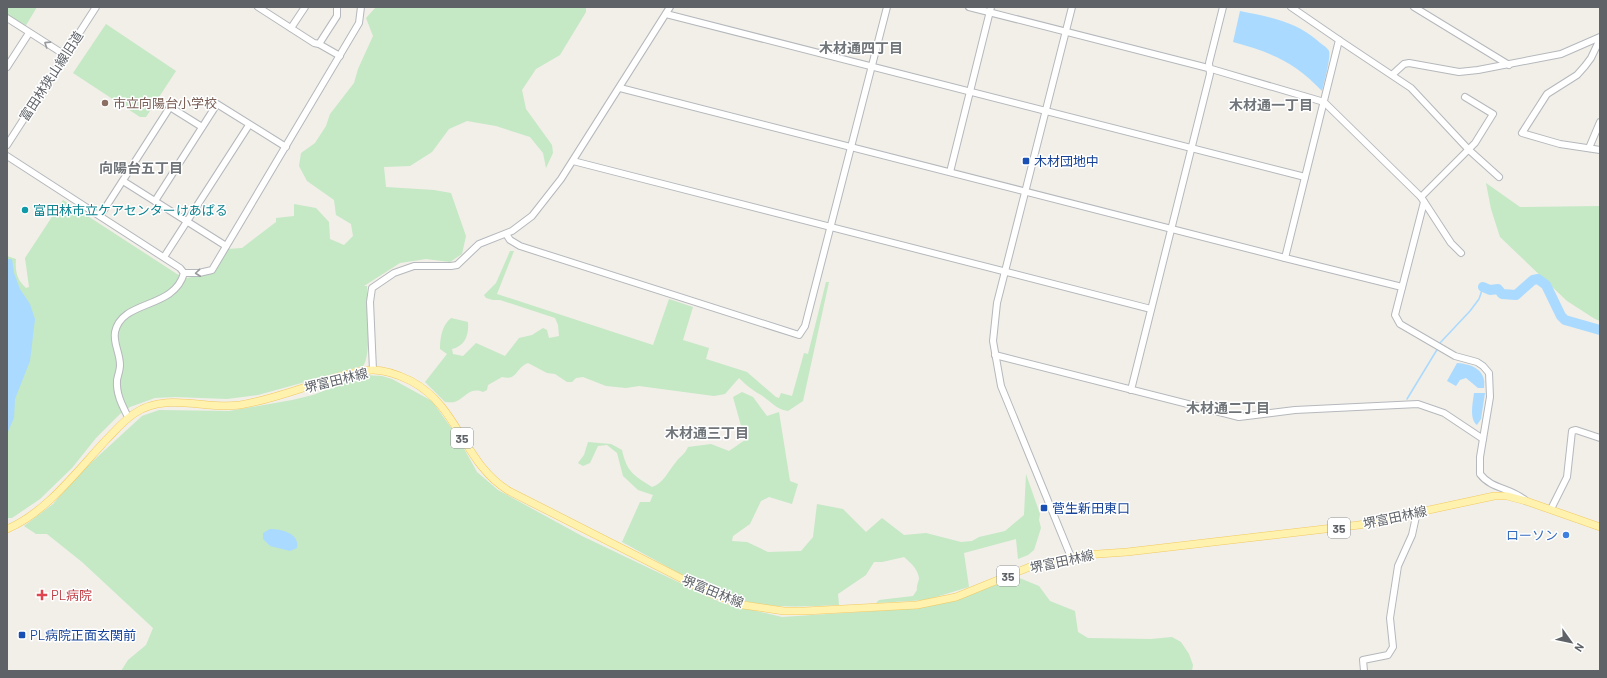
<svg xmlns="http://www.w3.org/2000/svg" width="1607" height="678" viewBox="0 0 1607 678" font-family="Barlow,'Noto Sans JP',sans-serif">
  <rect width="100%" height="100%" fill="#f1efe8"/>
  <g fill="#c5e8c5">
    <polygon points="7,7 37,7 25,27 7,15"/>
    <path d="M376,7H586V12L560,55L536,69L522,90L526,109L552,145L553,153L546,168L543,153L530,137L496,126L467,121L449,129L432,152L410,166L384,167L386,187L434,190L451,193L466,236L462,254L450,262L426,259L400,263L364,286H367C367,302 372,355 363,366L258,395L227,399L175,397L155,398L130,407L120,414L96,438L72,468L40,499L12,518H8L7,256L16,259C15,272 17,280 26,288L29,287L25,258L63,200L177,274L187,278L213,272L228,249L242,248L276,222V218L294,216V204L316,208L329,222L330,239L344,245L353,236L351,224L336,215L334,200L307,181L299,166L301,153L315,143L326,126L330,114L354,83L358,69L373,36L366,18Z"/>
    <polygon points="106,24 176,71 146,117 140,117 73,73"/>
    <polygon points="1486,183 1520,207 1600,206 1600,321 1595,319 1567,301 1500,237 1491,209"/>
    <path d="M510,251H514L497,294L653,345L669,299L693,307L683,340L709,348L706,359L747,372L776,397L779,398L781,393L792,396L804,353L808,354L826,282H829L803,401L788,411C774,408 772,402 761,395C751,389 747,386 739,378L725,394L714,396L639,386L626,388L606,386L583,377L576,378L572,382H567L555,374L547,373L528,363C515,368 518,381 502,377L488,385L487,390L483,392C471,387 466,396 457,401C454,403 449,402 445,402L425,382L447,354L440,349C440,338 442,325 451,318L468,322C469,335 465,346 452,349L453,354L463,356L476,343L505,356L519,338L532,335L543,328L547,330L549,338L559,336L558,325L555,318L500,300H493L486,298L484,295L496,283Z"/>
    <polygon points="364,375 382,376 392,379 432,401 457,436 477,472 498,490 582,536 722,603 782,617 889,610 943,603 1017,577 1039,586 1050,601 1075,611 1078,632 1088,638 1151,639 1172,637 1181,642 1189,654 1193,665 1192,671 121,671 128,660 146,645 153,628 82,562 47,534 36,534 24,526 53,504 82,471 142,416 159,410 229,411 292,400 313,395"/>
    <path d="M742,392L753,397L767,416L779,412L790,481L798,484L792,504L769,497L761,501L750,524L733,536L732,541L747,542L768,552L801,551L813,537L817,504L843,509L866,532L882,518L904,535L926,533L961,542L972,541L979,537L1005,531L1024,515L1026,474L1040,514L1039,520L1041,528L1034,550L1028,555L1018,559L1016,539L964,553L969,587L926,600L876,603L879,600L913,596L917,590C916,585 919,582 919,578C918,569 910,562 904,557L882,562H874L866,575L838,594L839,605C812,606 785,608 759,604C713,596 664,564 622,542L640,502H650L653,495L638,490L623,476L617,453L607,445L598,446L590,463L583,466L578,463L584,455L588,442L611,444L622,450C627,472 633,475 652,487C664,483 668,471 676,462C682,454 683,457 688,447L711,444L729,451L745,440L733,397Z"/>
  </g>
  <g fill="#aadaff">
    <path d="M1240,11C1269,17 1295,21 1318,41C1321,44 1327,47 1329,51C1331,58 1324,83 1322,91C1295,62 1270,52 1233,42Z"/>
    <polygon points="7,259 12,259 14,273 20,289 30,304 35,319 30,361 15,399 14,418 7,434"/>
    <path d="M1457,363C1472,364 1487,370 1484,388H1478L1466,378L1460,380L1456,386L1447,381Z"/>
    <path d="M1474,393H1485L1481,419L1477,425C1469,419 1473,402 1474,393Z"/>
    <path d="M270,529C281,529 300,533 297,548L290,551L270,546L263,539V533Z"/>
  </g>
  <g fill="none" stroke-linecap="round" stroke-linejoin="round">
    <g stroke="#aadaff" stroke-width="1.5">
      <polyline points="1439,344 1470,311 1479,299 1483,287"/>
      <polyline points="1407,399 1438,348"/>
    </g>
    <polyline stroke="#aadaff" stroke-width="10" points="1483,287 1490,290 1498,289 1502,294 1516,295 1533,280 1538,279 1546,285 1561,316 1565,320 1600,330"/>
    <g stroke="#b5b8bc" stroke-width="8">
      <g id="minor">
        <polyline points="258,7 314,43 319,44 340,56"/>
        <polyline points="969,7 1208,68 1324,102 1421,197 1451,243 1461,253"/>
        <polyline points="1414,7 1509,65"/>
        <polyline points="666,14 1305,177"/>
        <polyline points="7,18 65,55"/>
        <polyline points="291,28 305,7"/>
        <polyline points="1600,39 1591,58 1585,66 1577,75 1547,94 1522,133 1560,144 1600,150"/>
        <polyline points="1339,40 1411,88 1469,150 1499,177"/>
        <polyline points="319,44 337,16 337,7"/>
        <polyline points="7,67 29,33"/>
        <polyline points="1393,74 1404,64 1409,63 1459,72 1478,70 1561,54 1600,37"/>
        <polyline points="620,88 1285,258 1339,40 1291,7"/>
        <polyline points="7,145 96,7"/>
        <polyline points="1589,148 1600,122"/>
        <polyline points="7,156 180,268 184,273"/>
        <polyline points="573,161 1151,309"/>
        <polyline points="950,172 991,7"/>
        <polyline points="123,181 226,246"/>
        <polyline points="1421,197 1475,143 1493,114 1465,97"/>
        <polyline points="155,201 217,104 286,147"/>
        <path d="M1424,202L1395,315L1400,324L1455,356L1477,362L1483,366L1489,373L1490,397L1480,457V474C1492,490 1511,487 1526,501"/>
        <polyline points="100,216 170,107 202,127"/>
        <polyline points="506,234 510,240 520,246 799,335 805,326 887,7"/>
        <polyline points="164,257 249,125"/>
        <polyline points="1285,258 1402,287"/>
        <polyline points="184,273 199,273 212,270 359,23 361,7"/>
        <polyline points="995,355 1239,417 1295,410 1418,404 1444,413 1483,439"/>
        <polyline points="373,370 370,302 372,288 394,273 414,266 451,266 457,265 479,244 512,231 532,216 561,179 670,7"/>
        <polyline points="1131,390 1210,74 1209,63 1223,7"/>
        <path d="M128,417C122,405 116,394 117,380C118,375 120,370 120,365C120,353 113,343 115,332C122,299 174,310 184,273"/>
        <polyline points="1551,509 1567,477 1572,431 1576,430 1600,438"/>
        <polyline points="1071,557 1001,386 993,341 997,303 1072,7"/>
        <polyline points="1364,671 1363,660 1388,655 1393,647 1390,618 1398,566 1412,535 1417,512"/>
      </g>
    </g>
    <g stroke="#f2c960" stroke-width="8">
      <path id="major" d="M7,529C46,513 78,470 106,440C116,430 124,420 135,413C167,392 206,410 240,405C271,400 301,388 331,379C345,375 359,370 373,370C386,370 399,375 411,381C459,406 463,463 509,491L712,594L743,605L784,611H805L917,605L956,597L1037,564L1084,555L1127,552L1359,525L1494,496H1507L1526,501L1600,527"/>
    </g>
    <use href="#minor" stroke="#fff" stroke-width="6"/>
    <use href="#major" stroke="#fff2af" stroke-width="7"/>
  </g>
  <defs><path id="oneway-chevron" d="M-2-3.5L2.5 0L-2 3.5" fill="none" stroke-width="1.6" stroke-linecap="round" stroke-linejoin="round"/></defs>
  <g stroke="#979a9d">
    <use href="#oneway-chevron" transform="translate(47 44) rotate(-147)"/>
    <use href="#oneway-chevron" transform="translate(198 273) rotate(174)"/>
  </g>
  <circle fill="#8d6e63" stroke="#fff" stroke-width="1.5" cx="105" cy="103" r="4"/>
  <g fill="#1a4fb4" stroke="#fff" stroke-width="1.5">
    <rect x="1022" y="157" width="8" height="8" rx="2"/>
    <rect x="1040" y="504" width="8" height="8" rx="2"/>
    <rect x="18" y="631" width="8" height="8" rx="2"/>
  </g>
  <circle fill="#0f9aa8" stroke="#fff" stroke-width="1.5" cx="25" cy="210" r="4"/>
  <circle fill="#3f7fe0" stroke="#fff" stroke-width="1.5" cx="1566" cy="535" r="4"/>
  <path fill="#e0444e" stroke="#fff" stroke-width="1.5" d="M40 589h4v4h4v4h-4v4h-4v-4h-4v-4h4z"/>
  <g text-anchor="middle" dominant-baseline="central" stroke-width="3" stroke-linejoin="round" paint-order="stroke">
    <g fill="#fff" stroke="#8f9295" stroke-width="1">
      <rect x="451" y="428" width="22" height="20" rx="3"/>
      <rect x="1328" y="518" width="22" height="20" rx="3"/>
      <rect x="997" y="566" width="22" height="20" rx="3"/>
    </g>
    <g font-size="12" font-weight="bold" fill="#5f6368">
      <text x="462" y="438">35</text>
      <text x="1339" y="528">35</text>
      <text x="1008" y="576">35</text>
    </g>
    <g font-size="13" fill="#5f6368" stroke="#fff">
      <text transform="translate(51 76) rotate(-57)">富田林狭山線旧道</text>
      <text transform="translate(336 380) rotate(-14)">堺富田林線</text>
      <text transform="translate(1395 517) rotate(-12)">堺富田林線</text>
      <text transform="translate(1062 561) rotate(-12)">堺富田林線</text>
      <text transform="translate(713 591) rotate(22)">堺富田林線</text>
    </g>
    <g font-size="13" fill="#785e54" stroke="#fff" text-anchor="start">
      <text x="113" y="103">市立向陽台小学校</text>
    </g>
    <g font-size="13" fill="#164399" stroke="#fff" text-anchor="start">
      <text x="1034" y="161">木材団地中</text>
      <text x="1052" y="508">菅生新田東口</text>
      <text x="30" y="635">PL病院正面玄関前</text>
    </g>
    <g font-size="13" fill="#0d838f" stroke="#fff" text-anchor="start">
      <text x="33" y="210">富田林市立ケアセンターけあぱる</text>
    </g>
    <g font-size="13" fill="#366cbe" stroke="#fff" text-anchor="end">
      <text x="1558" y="535">ローソン</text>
    </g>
    <g font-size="13" fill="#be3a42" stroke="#fff" text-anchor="start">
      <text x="51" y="595">PL病院</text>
    </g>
    <g font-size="14" font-weight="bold" fill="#70757a" stroke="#fff">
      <text x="861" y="47">木材通四丁目</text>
      <text x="1271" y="104">木材通一丁目</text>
      <text x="141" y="167">向陽台五丁目</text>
      <text x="1228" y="407">木材通二丁目</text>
      <text x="707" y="432">木材通三丁目</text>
    </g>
  </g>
  <rect width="1607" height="678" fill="none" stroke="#5f6368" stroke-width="16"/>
  <g transform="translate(1571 642) rotate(123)" stroke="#ffffff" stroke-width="3" paint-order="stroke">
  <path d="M0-3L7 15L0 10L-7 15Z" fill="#5f6368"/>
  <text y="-6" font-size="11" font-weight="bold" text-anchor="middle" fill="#5f6368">N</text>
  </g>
</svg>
